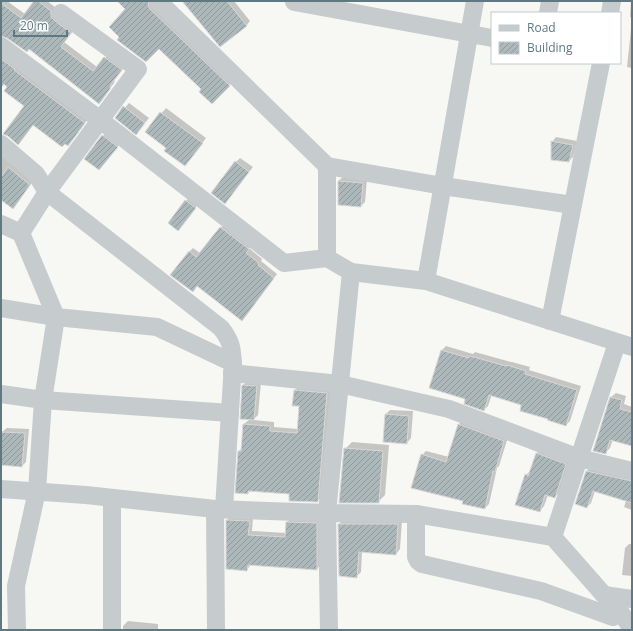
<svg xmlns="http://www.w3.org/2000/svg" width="633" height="631" viewBox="0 0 633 631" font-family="'Open Sans',sans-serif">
  <defs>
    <pattern id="building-hatch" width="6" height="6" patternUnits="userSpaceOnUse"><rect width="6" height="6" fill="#adb8bb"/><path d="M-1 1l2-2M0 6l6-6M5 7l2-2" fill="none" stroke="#909a9d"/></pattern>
  </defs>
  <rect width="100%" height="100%" fill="#f7f7f4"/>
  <g fill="#0003">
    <polygon points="1,1 7,1 25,14 36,1 47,1 55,7 55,12 75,29 64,42 97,67 109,54 125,66 115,79 114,83 103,98 99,103 30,48 8,37 1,35"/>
    <polygon points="119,1 149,1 232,82 212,103 202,89 159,47 121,37 127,9"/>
    <polygon points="184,1 234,1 250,21 246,26"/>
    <polygon points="631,1 632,1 632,18 630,17"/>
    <polygon points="632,20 632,68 627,67"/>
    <polygon points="1,52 88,119 72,141 34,124 18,144 26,105 8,87 1,81"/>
    <polygon points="129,103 149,118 140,129 116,118"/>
    <polygon points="166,108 206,138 189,161 167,148 146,132"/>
    <polygon points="107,131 121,142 99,169 86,159"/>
    <polygon points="556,137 577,141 573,157 569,161 552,142"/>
    <polygon points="1,149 34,180 17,203 1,198"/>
    <polygon points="240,158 253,167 229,198 236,162"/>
    <polygon points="343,177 367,179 365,202 361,206 338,181"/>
    <polygon points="190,196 199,203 182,225 169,223"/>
    <polygon points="225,223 252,245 249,248 262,259 261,261 277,274 246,316 198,285 192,291 189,252 193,248 200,253"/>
    <polygon points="446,346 473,354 475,352 511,362 512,362 530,367 529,370 581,386 570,421 566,425 549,418 523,404 492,394 488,406 484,410 467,399 442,350"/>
    <polygon points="248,381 261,382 258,415 253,420 274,422 274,427 298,429 300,405 295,390 299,386 331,389 322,497 317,501 290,493 251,490 248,493 239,451 242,448 244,424 250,419 241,418 243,385"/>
    <polygon points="616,393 626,396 624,404 632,407 632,446 613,439 610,448 605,453 594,450 611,397"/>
    <polygon points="390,410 413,411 411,438 407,443 386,414"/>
    <polygon points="463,420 508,437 499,466 497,468 489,504 485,508 464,500 422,455 426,451 449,457 459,424"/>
    <polygon points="7,428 29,429 26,462 22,466 1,464 2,432"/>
    <polygon points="352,442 389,445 385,495 378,502 345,449"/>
    <polygon points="541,449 570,460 559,493 554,497 548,495 544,506 540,511 526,475 530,471 537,453"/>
    <polygon points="591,467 632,477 632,510 624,507 626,501 595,491 591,503 587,507 576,504 587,471"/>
    <polygon points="231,516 253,517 252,531 286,533 287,522 291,518 321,519 321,564 317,569 251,564 247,570 227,520"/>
    <polygon points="343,520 402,520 400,549 396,554 362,551 361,572 356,577 339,524"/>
    <polygon points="629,544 632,544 632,576 622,575 625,548"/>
    <polygon points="128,621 158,624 158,630 123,630 123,626"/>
  </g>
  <g fill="url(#building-hatch)" stroke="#d9d8d6">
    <polygon points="34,1 38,1 51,11 51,17 55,21 71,33 61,47 93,71 104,57 122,70 111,84 110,89 99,104 29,49 27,52 7,38 1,36 1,3 21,18"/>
    <polygon points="117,1 148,1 149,8 230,86 212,104 199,92 201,89 159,49 146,62 117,40 119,37 109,27 125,9"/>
    <polygon points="182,1 227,1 247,26 220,47"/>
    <polygon points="1,59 15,69 14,70 85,123 68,146 65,144 62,147 33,125 18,145 8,136 3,134 24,106 4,91 7,87 4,84 1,88"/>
    <polygon points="123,106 145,123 136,135 115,118"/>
    <polygon points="160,112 203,143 185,166 164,151 166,148 145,132"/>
    <polygon points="102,135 118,147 99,170 84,159"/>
    <polygon points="551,141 573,145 569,162 551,160"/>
    <polygon points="235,161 249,172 225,204 211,193"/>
    <polygon points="8,167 30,185 13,209 1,200 1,177"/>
    <polygon points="338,181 363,183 361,207 338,205"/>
    <polygon points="185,200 196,208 178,231 168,223"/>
    <polygon points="220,227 249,249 246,253 259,263 258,265 274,278 242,321 197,286 193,292 170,275 189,251 196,257"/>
    <polygon points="441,350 469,358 470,356 506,366 507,365 526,371 525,374 577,390 566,426 547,420 548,419 520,411 521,405 489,395 484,411 464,404 465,399 429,388"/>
    <polygon points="242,385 257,386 254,420 240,419"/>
    <polygon points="294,390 327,393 318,502 289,501 289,494 248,491 248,494 235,493 238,451 241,451 243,424 270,426 270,431 297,433 299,406 292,406"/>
    <polygon points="610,397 622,400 620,409 632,412 632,446 610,440 606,454 593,451"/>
    <polygon points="385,414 409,416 407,444 383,442"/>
    <polygon points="458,424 504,441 495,472 493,471 485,509 462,504 463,501 411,488 421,454 446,462"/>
    <polygon points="1,432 25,433 22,467 1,465"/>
    <polygon points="344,448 383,451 379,503 339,503"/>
    <polygon points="536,453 566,464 555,498 545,495 540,512 515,505 525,474 528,476"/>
    <polygon points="586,471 632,481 632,503 593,491 587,508 575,504"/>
    <polygon points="226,520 250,521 248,535 285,537 286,522 317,523 317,570 248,565 247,571 226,569"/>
    <polygon points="338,524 398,524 396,555 359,552 357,578 339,576"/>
  </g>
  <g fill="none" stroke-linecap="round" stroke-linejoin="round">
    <g stroke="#c6cbcd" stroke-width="18">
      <polyline points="158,1 327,166 327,258 351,272 327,513 329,630"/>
      <polyline points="295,1 294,2 492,38"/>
      <polyline points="475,1 426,281 632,347"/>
      <polyline points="548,13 550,1"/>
      <polyline points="610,13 612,1"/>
      <polyline points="1,46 95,116 284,263 327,258"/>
      <path d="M1,144L36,174L47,192L221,328C231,341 232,347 233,363"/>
      <polyline points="327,166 443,186 573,205"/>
      <polyline points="1,224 21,233 47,192 138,69 61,13"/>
      <polyline points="21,233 56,317 157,327 233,363 224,509"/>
      <polyline points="351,272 426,281"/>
      <polyline points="1,308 56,317 43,400 37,491 16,586 17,630"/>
      <polyline points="550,321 601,63"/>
      <polyline points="617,343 553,537 604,595 617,607 632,629"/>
      <polyline points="232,373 340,384 449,409 579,458 632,471"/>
      <polyline points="1,394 43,400 230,413"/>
      <polyline points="1,489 86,495 215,509"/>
      <polyline points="416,514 416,557 418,561 422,564 541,591 613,617"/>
      <polyline points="604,595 632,599"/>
      <polyline points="112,630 112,498"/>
      <polyline points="216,630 215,509 327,513 416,514 553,537"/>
    </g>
  </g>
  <rect width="633" height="631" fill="none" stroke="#607881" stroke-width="4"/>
  <rect x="491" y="12" width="130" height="52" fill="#ffffff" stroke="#bfc9cd"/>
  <rect x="499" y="25" width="20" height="6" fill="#c6cbcd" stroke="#bfc9cd"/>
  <text x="527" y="32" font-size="12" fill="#607881">Road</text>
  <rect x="499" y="42" width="20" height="12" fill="url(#building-hatch)" stroke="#bfc9cd"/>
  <text x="527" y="52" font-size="12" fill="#607881">Building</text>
  <path d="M14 30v6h53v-6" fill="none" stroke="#607881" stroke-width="2"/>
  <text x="20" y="30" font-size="12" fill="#607881" stroke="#ffffff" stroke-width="3" paint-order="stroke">20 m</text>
</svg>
